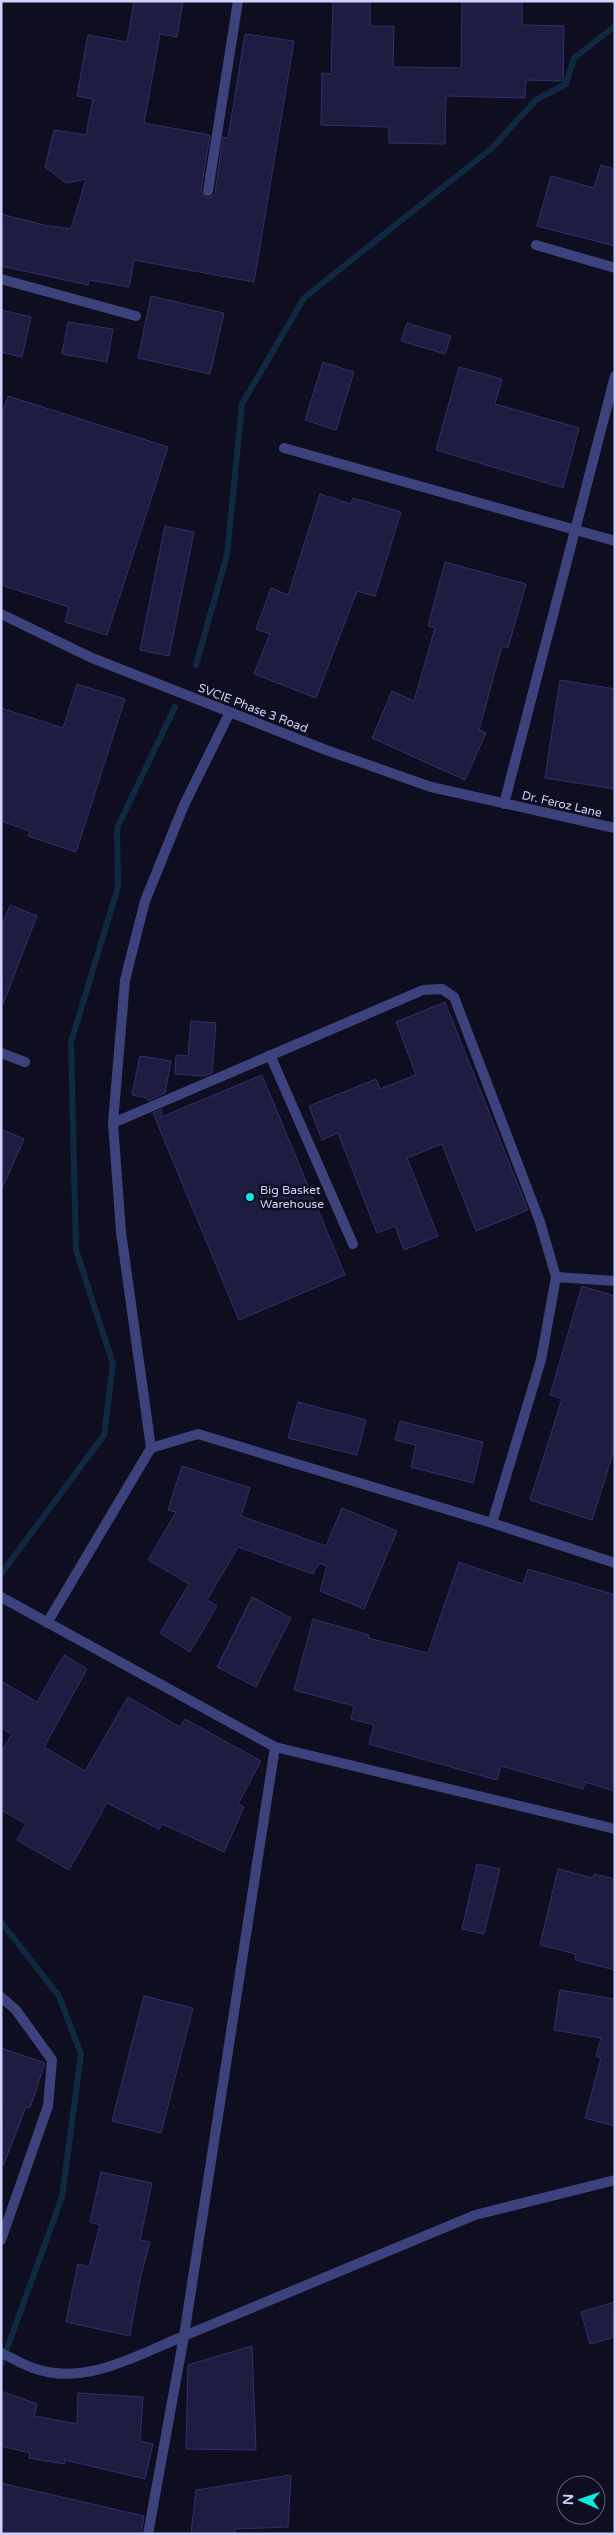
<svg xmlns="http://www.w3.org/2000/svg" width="616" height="2535" viewBox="0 0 616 2535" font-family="'Varela Round',sans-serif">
  <rect width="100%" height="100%" fill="#0f0e20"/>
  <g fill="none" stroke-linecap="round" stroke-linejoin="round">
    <g stroke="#102942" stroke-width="6">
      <polyline points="196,665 227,555 242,404 304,298 492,148 536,100 566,84 574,58 615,26"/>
      <polyline points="1,1574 104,1435 113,1364 76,1250 71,1042 118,887 117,828 175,707"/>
      <polyline points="1,1922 59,1996 81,2054 62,2197 1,2365"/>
    </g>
  </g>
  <g fill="#1e1c40" stroke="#332f6a">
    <polygon points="134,1 183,1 177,37 160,34 144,123 210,135 201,190 206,198 211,197 215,193 223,137 228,138 245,34 294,41 254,282 134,260 129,287 89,280 88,285 1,266 1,214 44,225 71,229 86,179 66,183 45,167 54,130 86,135 93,99 77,96 88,35 127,42"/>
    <polygon points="333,1 370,1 370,26 394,26 393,67 461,68 462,1 522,1 522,25 564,26 563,81 526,80 525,98 446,96 445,144 389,143 389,127 321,125 322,73 331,74"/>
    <polygon points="601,165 615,169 615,246 537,226 551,176 594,188"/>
    <polygon points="151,296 224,313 210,374 138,358"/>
    <polygon points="1,310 31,317 22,357 1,352"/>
    <polygon points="68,322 113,329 107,362 62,354"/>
    <polygon points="407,323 451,336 445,354 401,341"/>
    <polygon points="323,362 354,372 336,430 305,420"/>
    <polygon points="459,367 502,379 495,404 579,428 563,488 436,450"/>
    <polygon points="8,396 168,447 107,635 65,622 69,607 1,585 1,417"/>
    <polygon points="320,494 351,504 353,498 401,512 375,596 357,591 316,698 254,674 270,634 256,629 271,588 288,595"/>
    <polygon points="165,526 194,532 169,656 140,650"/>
    <polygon points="445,562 526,584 508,648 502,646 479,730 486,733 465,780 372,738 392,691 414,701 435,628 428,626"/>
    <polygon points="560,680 615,689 615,789 545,778"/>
    <polygon points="77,684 125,699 76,852 28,836 30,831 1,821 1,708 63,728"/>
    <polygon points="10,905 37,916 3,1004 1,928"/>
    <polygon points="445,1002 528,1210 476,1231 442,1144 407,1158 438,1236 404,1250 395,1226 377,1233 338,1133 322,1140 309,1106 376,1079 380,1089 416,1075 396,1022"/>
    <polygon points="191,1021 216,1023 212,1073 205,1076 175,1074 176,1055 188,1056"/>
    <polygon points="140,1056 171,1061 165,1093 148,1101 147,1098 132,1095"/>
    <polygon points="262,1075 345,1275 239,1320 153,1113 162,1109 161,1117"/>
    <polygon points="1,1129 24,1139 1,1191"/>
    <polygon points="582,1286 615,1296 615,1447 592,1520 530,1500 562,1399 550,1395"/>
    <polygon points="298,1402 366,1420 357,1455 288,1438"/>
    <polygon points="400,1421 483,1442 473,1483 411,1467 416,1445 395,1440"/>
    <polygon points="182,1466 250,1488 241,1516 326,1546 342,1508 397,1531 364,1609 320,1591 327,1566 319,1563 313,1574 238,1547 207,1600 217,1606 190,1652 160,1633 189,1584 148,1560 176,1512 168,1510"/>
    <polygon points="459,1562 523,1584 528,1569 615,1595 615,1791 585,1782 583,1789 501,1766 497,1780 369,1744 374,1725 351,1719 354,1706 294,1690 313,1619 369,1635 368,1638 428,1653"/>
    <polygon points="252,1597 291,1618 256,1687 217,1667"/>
    <polygon points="64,1655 87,1669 44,1747 85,1771 128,1697 180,1727 185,1719 261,1761 238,1804 244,1807 224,1852 162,1824 159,1829 107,1803 69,1870 17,1840 26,1824 1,1810 1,1752 12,1734 1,1728 1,1681 37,1702"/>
    <polygon points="477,1864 500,1869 484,1934 462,1929"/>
    <polygon points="558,1869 593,1878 594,1874 615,1879 615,1970 575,1960 576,1954 540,1945"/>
    <polygon points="560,1990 615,1999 615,2126 585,2118 601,2058 596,2056 601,2038 554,2030"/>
    <polygon points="144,1996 193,2008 161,2133 112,2121"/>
    <polygon points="1,2048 45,2063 30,2108 26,2107 3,2166"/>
    <polygon points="101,2172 152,2183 140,2240 150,2242 140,2278 130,2336 66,2322 78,2264 89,2267 100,2225 90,2222"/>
    <polygon points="615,2302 615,2337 590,2344 581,2312"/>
    <polygon points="252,2346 256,2450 186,2449 188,2365"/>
    <polygon points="1,2391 37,2404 34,2416 77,2424 78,2393 143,2397 140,2441 153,2444 145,2479 65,2460 64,2464 29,2458 30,2453 1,2446"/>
    <polygon points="291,2475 288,2527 235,2529 235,2534 191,2534 196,2490"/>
    <polygon points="1,2483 144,2516 141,2534 1,2534"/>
  </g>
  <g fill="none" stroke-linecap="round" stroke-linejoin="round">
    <g stroke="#3c427c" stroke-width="10">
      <polyline points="270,1055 353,1244"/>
      <polyline points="113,1123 423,990 442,989 454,997 540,1222 556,1277"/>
    </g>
    <g stroke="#3c427c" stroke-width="10">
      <polyline points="208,191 238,1"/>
      <polyline points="536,245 615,268"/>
      <polyline points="1,279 136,316"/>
      <polyline points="284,448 615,541"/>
      <polyline points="1,614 92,658 326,750 431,787 615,828"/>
      <polyline points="504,804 615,376"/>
      <polyline points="1,1053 25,1062"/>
      <polyline points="151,1448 198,1434 492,1523 615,1563"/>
      <polyline points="492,1523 541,1360 556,1277 615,1281"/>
      <polyline points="1,1597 275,1747 615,1829"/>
      <polyline points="47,1623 151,1448 121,1232 113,1123 125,980 145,901 184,805 230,712"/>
      <polyline points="1,1997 16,2010 52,2060 48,2106 1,2240"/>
      <path d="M1,2353C12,2358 22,2364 33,2368C85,2387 137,2355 184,2336L275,1747"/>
      <polyline points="148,2534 184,2336 475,2215 615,2180"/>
    </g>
  </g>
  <circle fill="#0fe9e3" stroke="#0f0e20" stroke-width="2" cx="250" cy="1197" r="5"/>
  <g text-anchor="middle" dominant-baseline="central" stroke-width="5" stroke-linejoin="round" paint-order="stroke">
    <g font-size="12" fill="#d0d1fc" stroke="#0f0e20">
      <text transform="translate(253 708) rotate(21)">SVCIE Phase 3 Road</text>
      <text transform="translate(562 804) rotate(13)">Dr. Feroz Lane</text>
    </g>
    <g font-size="12" fill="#d0d1fc" stroke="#0f0e20" text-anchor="start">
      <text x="260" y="1190">Big Basket<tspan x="260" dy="14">Warehouse</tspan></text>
    </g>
  </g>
  <rect width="616" height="2535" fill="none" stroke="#d0d1fc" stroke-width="5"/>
  <g transform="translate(581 2500) rotate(272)"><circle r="24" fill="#0f0e20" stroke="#5c5c78"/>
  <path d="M0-4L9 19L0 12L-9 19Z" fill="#0fe9e3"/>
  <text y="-8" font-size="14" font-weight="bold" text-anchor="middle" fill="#d0d1fc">N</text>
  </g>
</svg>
